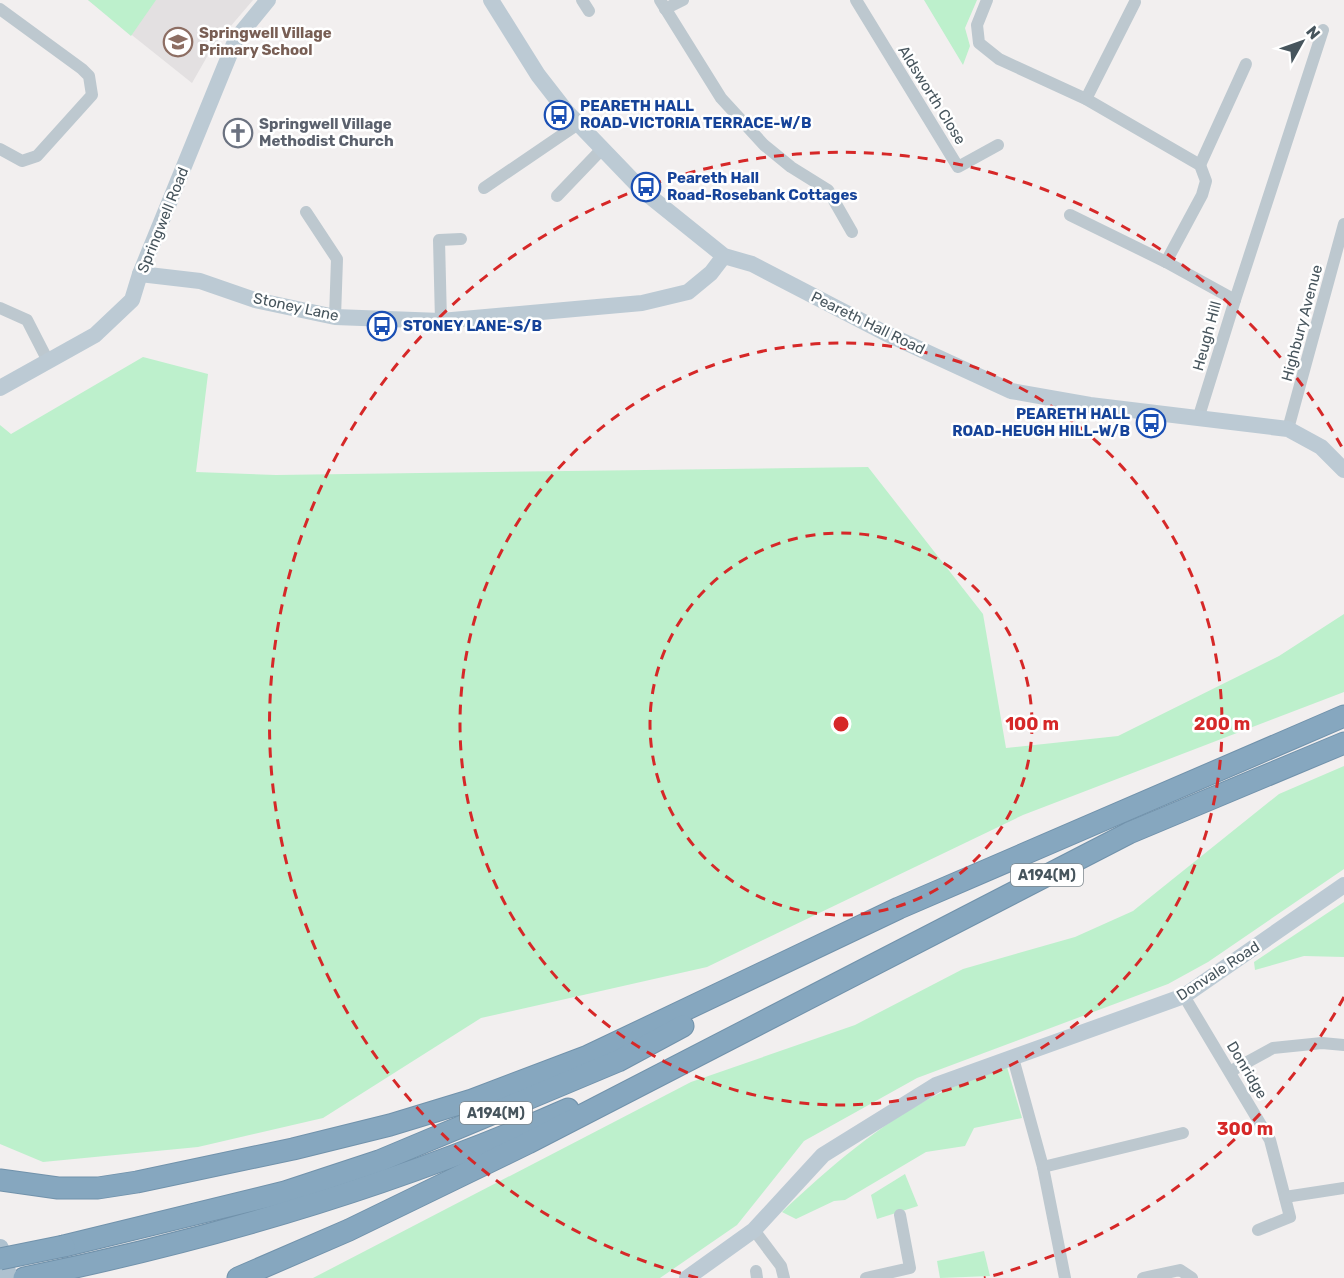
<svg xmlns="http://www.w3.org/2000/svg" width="1344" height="1278" viewBox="0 0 1344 1278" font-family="Rubik,sans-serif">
  <rect width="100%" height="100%" fill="#f2efef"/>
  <polygon fill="#e3e0e1" points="88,0 253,0 212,48 192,83"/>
  <g fill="#bdf0cc">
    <polygon points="88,0 156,0 131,36"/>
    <polygon points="924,0 977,0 965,28 970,46 963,65"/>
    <polygon points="143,357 208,374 196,472 276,475 868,467 983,614 1006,748 1118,736 1279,656 1344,614 1344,692 1023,815 707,967 481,1018 323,1118 198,1147 43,1162 0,1144 0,425 11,434"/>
    <polygon points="1344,766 1344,869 1208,962 1168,984 917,1078 804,1141 737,1225 660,1278 313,1278 691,1082 855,1025 963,969 1075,937 1133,911 1279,794"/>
    <polygon points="1344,902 1344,957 1304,956 1255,970 1254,962"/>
    <path d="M1007,1067L1022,1118L974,1128L965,1146L926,1152L845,1200L834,1201L796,1219L782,1212C830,1167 879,1124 938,1094C960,1083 984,1076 1007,1067Z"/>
    <polygon points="905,1174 918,1206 877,1219 871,1195"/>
    <polygon points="984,1251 990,1276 940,1278 937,1261"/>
  </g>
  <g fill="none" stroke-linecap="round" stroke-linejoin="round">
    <g stroke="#7192ab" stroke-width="23">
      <g id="highway">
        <polyline points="0,1180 58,1188 98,1188 137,1182 293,1149 390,1125 472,1100 588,1056 899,908 1344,716"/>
        <polyline points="64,1246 285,1192 379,1161 618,1061 683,1026"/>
        <path d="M24,1278C210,1240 394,1186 568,1109"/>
        <polyline points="238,1278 349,1230 528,1143 1129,833 1344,743"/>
      </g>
    </g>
    <g stroke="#bdc8cf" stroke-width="12">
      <polyline points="582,0 589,11"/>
      <polyline points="660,0 721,98 764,145 791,167 828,190 852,232"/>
      <polyline points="856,0 958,167 998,145"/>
      <polyline points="987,0 977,25 979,43 999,59 1086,99 1200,165 1206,181 1202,195 1166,262 1235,300 1198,419"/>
      <polyline points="0,9 82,69 89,76 92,95 37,156 22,161 0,149"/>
      <polyline points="665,9 683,0"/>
      <polyline points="1086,99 1135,2"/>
      <polyline points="1200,165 1246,64"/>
      <polyline points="484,188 578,124"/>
      <polyline points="557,196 602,149"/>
      <polyline points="306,212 337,259 335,317"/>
      <polyline points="1070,215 1166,262"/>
      <polyline points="1235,300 1323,30"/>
      <polyline points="0,308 27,320 48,361"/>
      <polyline points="441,321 439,240 461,239"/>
      <polyline points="1288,429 1344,224"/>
      <polyline points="1184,996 1270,1140 1290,1217 1258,1230"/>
      <polyline points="1013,1058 1043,1167 1065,1278"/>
      <polyline points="1231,1071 1273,1048 1322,1043 1344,1045"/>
      <polyline points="1043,1167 1183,1133"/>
      <polyline points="1285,1197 1344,1188"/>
      <polyline points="754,1230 781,1266 784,1278"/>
      <polyline points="756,1271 757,1278"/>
      <polyline points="866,1278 910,1268 900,1215"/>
      <polyline points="1143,1278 1180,1270 1192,1278"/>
    </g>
    <g stroke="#bccad4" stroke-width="16">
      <polyline points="491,0 538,75 566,111 642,190 724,256 752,264 885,333 1011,391 1090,405 1288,429 1321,447 1344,470"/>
      <polyline points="140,274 200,281 255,300 335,317 441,321 642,303 688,292 711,273 724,256"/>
      <polyline points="0,388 95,335 132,300 140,274 236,39 268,0"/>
      <polyline points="687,1278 754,1230 823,1155 936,1085 1184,996 1344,885"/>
    </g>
    <polyline stroke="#aec1cf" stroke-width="18" points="0,1248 9,1278"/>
    <use href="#highway" stroke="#86a7bf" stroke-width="21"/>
    <g stroke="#7192ab" stroke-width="23" stroke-linecap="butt">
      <polyline id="highway-bridge" points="0,1259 64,1246"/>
    </g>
    <use href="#highway-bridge" stroke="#86a7bf" stroke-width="21"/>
  </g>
  <g fill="none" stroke="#d62828" stroke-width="3" stroke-dasharray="10 8">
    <circle cx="841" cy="724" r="191"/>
    <circle cx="841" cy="724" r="381"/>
    <path d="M1344 997A572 572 0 0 1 984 1278M698 1278A572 572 0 1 1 1344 451"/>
  </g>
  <defs>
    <g id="school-ring" transform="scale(1.5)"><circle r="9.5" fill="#fff" stroke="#8d6e63" stroke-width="1.5"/><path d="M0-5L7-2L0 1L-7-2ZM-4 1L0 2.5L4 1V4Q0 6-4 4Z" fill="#8d6e63"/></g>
    <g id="bus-ring" transform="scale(1.5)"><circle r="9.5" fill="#fff" stroke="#1a4fb4" stroke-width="1.5"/><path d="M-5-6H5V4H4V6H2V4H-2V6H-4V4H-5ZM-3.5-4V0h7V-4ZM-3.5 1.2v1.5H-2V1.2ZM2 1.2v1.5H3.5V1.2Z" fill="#1a4fb4"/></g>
    <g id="church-ring" transform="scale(1.5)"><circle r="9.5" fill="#fff" stroke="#6b7280" stroke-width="1.5"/><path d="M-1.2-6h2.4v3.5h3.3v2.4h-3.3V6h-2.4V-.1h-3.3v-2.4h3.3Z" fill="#6b7280"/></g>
  </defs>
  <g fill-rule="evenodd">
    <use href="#school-ring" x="178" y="42"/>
    <use href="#bus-ring" x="559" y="115"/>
    <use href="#church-ring" x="238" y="133"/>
    <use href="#bus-ring" x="646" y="187"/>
    <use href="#bus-ring" x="382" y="326"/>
    <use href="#bus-ring" x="1151" y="423"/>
  </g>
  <g text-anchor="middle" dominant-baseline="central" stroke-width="5" stroke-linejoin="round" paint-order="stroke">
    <g fill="#fff" stroke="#7e888e" stroke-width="1.5">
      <rect x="1011" y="864" width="72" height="22" rx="4.5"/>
      <rect x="460" y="1102" width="72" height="22" rx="4.5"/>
    </g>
    <g font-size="14" font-weight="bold" fill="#47555d">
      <text x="1047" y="875">A194(M)</text>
      <text x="496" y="1113">A194(M)</text>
    </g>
    <g font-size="15" font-weight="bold" fill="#785e54" stroke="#fff" text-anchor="start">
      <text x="199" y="33">Springwell Village<tspan x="199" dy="17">Primary School</tspan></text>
    </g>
    <g font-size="15" fill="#47555d" stroke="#fff">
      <text transform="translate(932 95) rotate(58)">Aldsworth Close</text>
      <text transform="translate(163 220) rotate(-68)">Springwell Road</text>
      <text transform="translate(296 307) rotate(12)">Stoney Lane</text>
      <text transform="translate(868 323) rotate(26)">Peareth Hall Road</text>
      <text transform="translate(1302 323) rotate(-75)">Highbury Avenue</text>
      <text transform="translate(1207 336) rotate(-75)">Heugh Hill</text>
      <text transform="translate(1218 971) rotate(-33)">Donvale Road</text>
      <text transform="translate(1247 1070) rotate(59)">Donridge</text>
    </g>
    <g font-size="15" font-weight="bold" fill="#164399" stroke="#fff" text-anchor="start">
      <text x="580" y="106">PEARETH HALL<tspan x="580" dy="17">ROAD-VICTORIA TERRACE-W/B</tspan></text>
      <text x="667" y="178">Peareth Hall<tspan x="667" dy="17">Road-Rosebank Cottages</tspan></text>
      <text x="403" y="326">STONEY LANE-S/B</text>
      <text x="1130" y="414" text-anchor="end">PEARETH HALL<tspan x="1130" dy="17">ROAD-HEUGH HILL-W/B</tspan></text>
    </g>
    <g font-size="15" font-weight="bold" fill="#5b616d" stroke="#fff" text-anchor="start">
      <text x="259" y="124">Springwell Village<tspan x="259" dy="17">Methodist Church</tspan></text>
    </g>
  </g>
  <circle cx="841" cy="724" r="9" fill="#d62828" stroke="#fff" stroke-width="3"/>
  <g font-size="18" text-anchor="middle" font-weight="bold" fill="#d62828" stroke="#fff" stroke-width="5" stroke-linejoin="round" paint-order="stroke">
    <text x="1032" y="730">100 m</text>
    <text x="1222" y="730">200 m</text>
    <text x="1245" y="1135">300 m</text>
  </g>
  <g transform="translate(1302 42) rotate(50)" stroke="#ffffff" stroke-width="4.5" paint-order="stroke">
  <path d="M0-4.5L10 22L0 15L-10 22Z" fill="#47555d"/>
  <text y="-9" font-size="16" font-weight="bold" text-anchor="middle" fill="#47555d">N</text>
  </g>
</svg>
